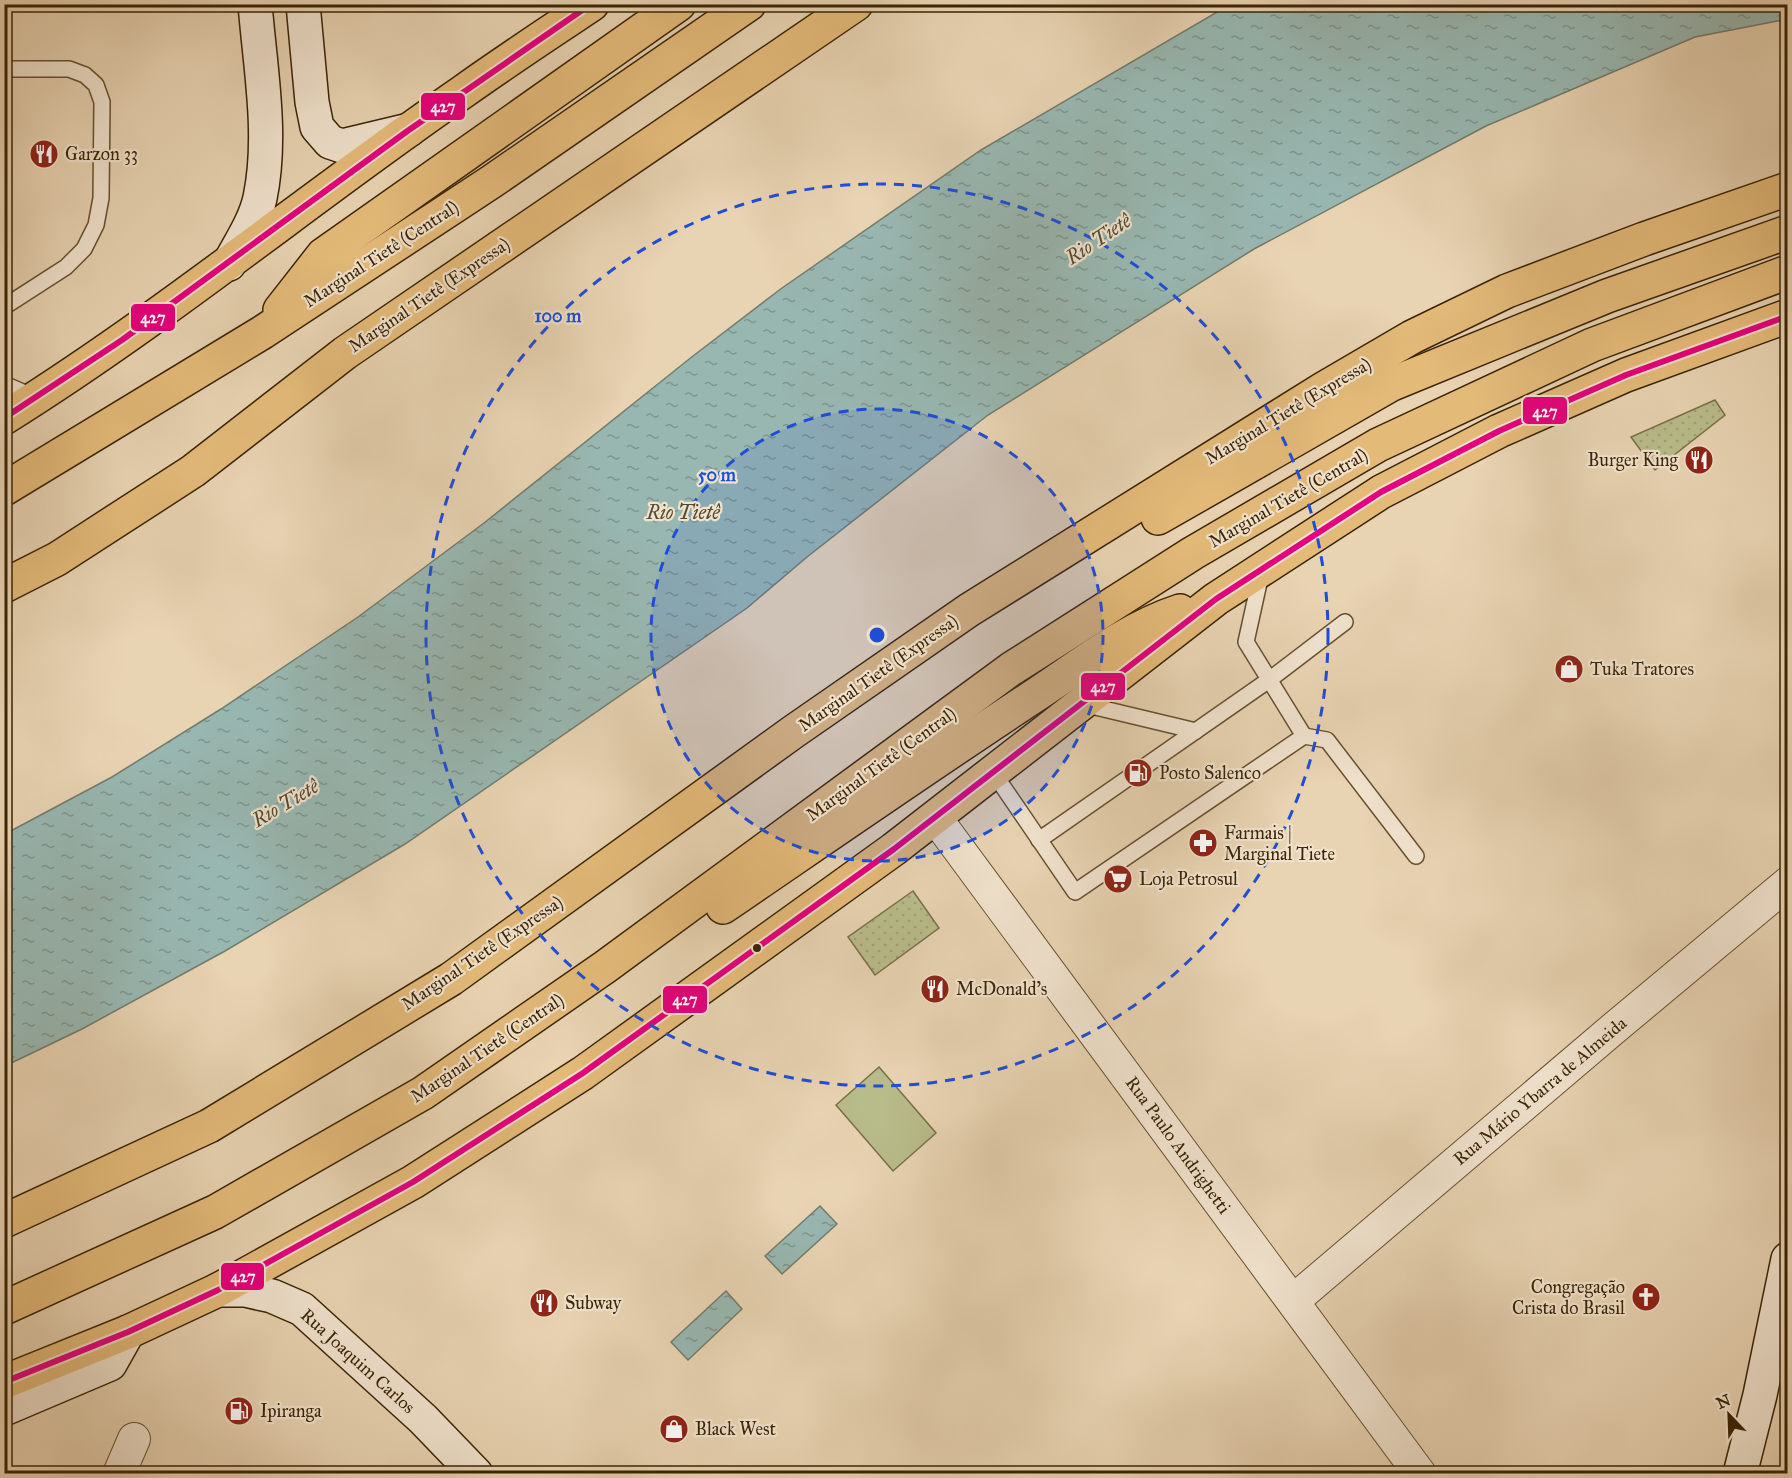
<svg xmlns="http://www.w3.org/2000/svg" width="1792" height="1478" viewBox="0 0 1792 1478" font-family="'IM FELL Great Primer',serif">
  <defs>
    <pattern id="park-dots" width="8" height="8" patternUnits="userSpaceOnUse" patternTransform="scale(1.5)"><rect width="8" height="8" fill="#b8bc8a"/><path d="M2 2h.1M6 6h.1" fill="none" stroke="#9fa176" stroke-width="1.8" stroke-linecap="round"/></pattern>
    <pattern id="water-ripples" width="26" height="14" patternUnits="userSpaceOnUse" patternTransform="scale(1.5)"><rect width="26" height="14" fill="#98b7b1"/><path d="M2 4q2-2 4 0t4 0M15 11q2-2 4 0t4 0" fill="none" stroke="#7d958e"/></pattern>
  </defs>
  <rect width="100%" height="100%" fill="#e8d3b2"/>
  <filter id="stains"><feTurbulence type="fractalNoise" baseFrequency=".00333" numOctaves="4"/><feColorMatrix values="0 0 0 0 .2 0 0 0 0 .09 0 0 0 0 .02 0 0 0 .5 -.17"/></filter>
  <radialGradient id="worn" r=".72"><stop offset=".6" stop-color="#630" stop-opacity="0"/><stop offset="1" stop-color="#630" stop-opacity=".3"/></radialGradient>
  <g fill="url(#park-dots)" stroke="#797048" stroke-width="1.5">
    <polygon points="1715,400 1725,415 1655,470 1631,437"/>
    <polygon points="913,891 939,928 875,975 848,937"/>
  </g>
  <polygon fill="#b8bc8a" stroke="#797048" stroke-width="1.5" points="879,1067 936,1133 893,1171 836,1105"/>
  <g fill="url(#water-ripples)" stroke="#727c6c" stroke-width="1.5">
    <polygon points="1229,5 1787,4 1788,19 1695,37 1486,126 1254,249 988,415 807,557 747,608 405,844 225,951 82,1029 5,1066 5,834 112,777 221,709 358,617 484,523 693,356 782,288 981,150"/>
    <polygon points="820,1206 837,1224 782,1274 765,1256"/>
    <polygon points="726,1291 742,1309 688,1360 671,1342"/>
  </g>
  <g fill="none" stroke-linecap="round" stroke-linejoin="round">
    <g stroke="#665030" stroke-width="18">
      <g id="lane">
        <polyline points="4,69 69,69 85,75 96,85 102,102 101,198 96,225 84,249 66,267 4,307"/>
        <polyline points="4,384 34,397"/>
        <polyline points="1083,704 1196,731"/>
        <polyline points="1304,736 1327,740 1416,856"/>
        <polyline points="993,772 1075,892 1304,736 1246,642 1261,574"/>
        <polyline points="1039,840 1269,680 1345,622"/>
      </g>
    </g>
    <g stroke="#665030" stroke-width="34">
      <g id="street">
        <polyline points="935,817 1420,1474"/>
        <polyline points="1293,1301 1613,1029 1788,883"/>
        <polyline points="119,1474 134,1439"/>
      </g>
    </g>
    <g stroke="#3a2405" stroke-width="36">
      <g id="secondary">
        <polyline points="303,4 312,102 317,127 330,142 342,146 409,130"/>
        <path d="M229,264C240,243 255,221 260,198C273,135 260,67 255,4"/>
        <polyline points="218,1290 245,1290 272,1296 302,1309 423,1419 476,1474"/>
        <polyline points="4,1409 110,1364 128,1332"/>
        <polyline points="1740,1474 1760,1395 1788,1259"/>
      </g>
    </g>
    <g stroke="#3a2405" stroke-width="36">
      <g id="highway">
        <polyline points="280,310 323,255 679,4"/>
        <path d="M4,418C164,318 309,198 464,91C506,61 549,33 592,4"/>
        <polyline points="4,489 263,332 491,182 749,4"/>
        <polyline points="1158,518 1392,384 1607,296 1788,232"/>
        <polyline points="4,586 57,559 193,471 345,353 856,4"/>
        <path d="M723,907C824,838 925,768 1028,700C1076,669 1125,629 1180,611"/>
        <polyline points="4,1221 209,1126 451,979 793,732 969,610 1323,389 1412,337 1507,291 1644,239 1788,189"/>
        <polyline points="4,1308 215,1212 423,1093 605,967 1011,669 1193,553 1378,445 1592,345 1788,272"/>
        <polyline points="4,1382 128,1332 218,1290 413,1182 583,1073 894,849 1216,599 1381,492 1499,431 1626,375 1788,316"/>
      </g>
    </g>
    <use href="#lane" stroke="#f0e2cd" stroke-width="15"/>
    <use href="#street" stroke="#f0e2cd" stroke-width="32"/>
    <use href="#secondary" stroke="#f0e2cd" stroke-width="33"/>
    <use href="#highway" stroke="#e4ba79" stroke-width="33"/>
    <g stroke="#f0e2cd" stroke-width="10">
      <g id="bus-1">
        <polyline points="4,418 122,340 406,132 591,4"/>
        <polyline points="4,1382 128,1332 218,1290 413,1182 583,1073 894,849 1216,599 1381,492 1499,431 1626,375 1788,316"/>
      </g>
    </g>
    <use href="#bus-1" stroke="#e5007d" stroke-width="6"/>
  </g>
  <circle cx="877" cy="635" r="226" fill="#1d4ed8" fill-opacity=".12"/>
  <g fill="none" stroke="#1d4ed8" stroke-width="3" stroke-dasharray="10 8">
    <circle cx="877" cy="635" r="226"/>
    <circle cx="877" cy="635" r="451"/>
  </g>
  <defs>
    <g id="restaurant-disc" transform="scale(1.5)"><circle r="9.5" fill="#8f2418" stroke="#f0e2cd"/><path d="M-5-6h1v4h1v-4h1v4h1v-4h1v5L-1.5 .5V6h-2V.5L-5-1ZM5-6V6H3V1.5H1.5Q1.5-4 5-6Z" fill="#fff"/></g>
    <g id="shop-disc" transform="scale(1.5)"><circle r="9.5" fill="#8f2418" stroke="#f0e2cd"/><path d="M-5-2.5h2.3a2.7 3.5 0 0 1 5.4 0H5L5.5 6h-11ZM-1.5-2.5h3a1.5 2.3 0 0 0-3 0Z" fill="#fff"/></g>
    <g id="fuel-disc" transform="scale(1.5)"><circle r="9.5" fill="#8f2418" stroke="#f0e2cd"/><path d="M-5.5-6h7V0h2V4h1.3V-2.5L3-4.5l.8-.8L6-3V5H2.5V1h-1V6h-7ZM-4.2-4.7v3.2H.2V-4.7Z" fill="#fff"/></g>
    <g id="pharmacy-disc" transform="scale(1.5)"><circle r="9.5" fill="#8f2418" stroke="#f0e2cd"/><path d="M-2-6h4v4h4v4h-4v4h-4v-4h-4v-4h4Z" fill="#fff"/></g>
    <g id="supermarket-disc" transform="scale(1.5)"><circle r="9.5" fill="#8f2418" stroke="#f0e2cd"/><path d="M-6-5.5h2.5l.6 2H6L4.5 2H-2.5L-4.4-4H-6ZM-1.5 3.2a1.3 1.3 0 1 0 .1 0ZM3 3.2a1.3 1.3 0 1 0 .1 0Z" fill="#fff"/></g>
    <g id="church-disc" transform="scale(1.5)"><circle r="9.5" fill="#8f2418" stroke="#f0e2cd"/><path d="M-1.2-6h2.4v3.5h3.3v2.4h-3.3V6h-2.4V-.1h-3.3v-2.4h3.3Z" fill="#fff"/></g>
  </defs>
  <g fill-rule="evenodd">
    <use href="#restaurant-disc" x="44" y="154"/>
    <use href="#restaurant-disc" x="1699" y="460"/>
    <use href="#shop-disc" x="1569" y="669"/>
    <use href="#fuel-disc" x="1138" y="773"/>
    <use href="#pharmacy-disc" x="1203" y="843"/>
    <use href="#supermarket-disc" x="1118" y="879"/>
    <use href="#restaurant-disc" x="935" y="989"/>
    <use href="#church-disc" x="1646" y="1297"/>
    <use href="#restaurant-disc" x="544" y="1303"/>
    <use href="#fuel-disc" x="239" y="1411"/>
    <use href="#shop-disc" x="674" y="1429"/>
  </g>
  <circle fill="#3a2405" stroke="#f0e2cd" stroke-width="2" cx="757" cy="948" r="5"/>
  <g text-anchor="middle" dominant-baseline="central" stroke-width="4.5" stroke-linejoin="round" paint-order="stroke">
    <g font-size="18" fill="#3a2405" stroke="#f0e2cd" text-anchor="start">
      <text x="65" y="154">Garzon 33</text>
      <text x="1678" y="460" text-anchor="end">Burger King</text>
      <text x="1590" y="669">Tuka Tratores</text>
      <text x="1159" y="773">Posto Salenco</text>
      <text x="1224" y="833">Farmais |<tspan x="1224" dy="21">Marginal Tiete</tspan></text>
      <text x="1139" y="879">Loja Petrosul</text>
      <text x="956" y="989">McDonald's</text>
      <text x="1625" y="1287" text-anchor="end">Congregação<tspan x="1625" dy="21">Crista do Brasil</tspan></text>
      <text x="565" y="1303">Subway</text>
      <text x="260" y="1411">Ipiranga</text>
      <text x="695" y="1429">Black West</text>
    </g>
    <g font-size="18" fill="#3a2405" stroke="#f0e2cd">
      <text transform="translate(381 254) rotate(-33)">Marginal Tietê (Central)</text>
      <text transform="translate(429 295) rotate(-34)">Marginal Tietê (Expressa)</text>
      <text transform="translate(1288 411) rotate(-31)">Marginal Tietê (Expressa)</text>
      <text transform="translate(1288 498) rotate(-30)">Marginal Tietê (Central)</text>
      <text transform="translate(878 673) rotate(-35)">Marginal Tietê (Expressa)</text>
      <text transform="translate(881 764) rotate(-36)">Marginal Tietê (Central)</text>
      <text transform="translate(482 953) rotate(-34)">Marginal Tietê (Expressa)</text>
      <text transform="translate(487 1048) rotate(-34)">Marginal Tietê (Central)</text>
      <text transform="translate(1540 1091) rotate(-40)">Rua Mário Ybarra de Almeida</text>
      <text transform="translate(1178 1145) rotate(54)">Rua Paulo Andrighetti</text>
      <text transform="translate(358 1361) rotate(42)">Rua Joaquim Carlos</text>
    </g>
    <g font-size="20" font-style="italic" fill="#524930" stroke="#f0e2cd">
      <text transform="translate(1098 239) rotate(-34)">Rio Tietê</text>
      <text x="683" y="512">Rio Tietê</text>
      <text transform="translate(285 803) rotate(-31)">Rio Tietê</text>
    </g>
  </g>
  <circle cx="877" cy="635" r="9" fill="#1d4ed8" stroke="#f0e2cd" stroke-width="3"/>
  <g font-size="18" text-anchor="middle" font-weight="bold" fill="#1d4ed8" stroke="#f0e2cd" stroke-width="4.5" stroke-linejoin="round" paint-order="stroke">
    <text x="558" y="322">100 m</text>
    <text x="717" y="481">50 m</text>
  </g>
  <g stroke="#f0e2cd" stroke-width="2">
    <rect x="420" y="92" width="46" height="29" rx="6" fill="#e5007d"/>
    <rect x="130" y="303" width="46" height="29" rx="6" fill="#e5007d"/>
    <rect x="1522" y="396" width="46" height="29" rx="6" fill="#e5007d"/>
    <rect x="1080" y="672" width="46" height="29" rx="6" fill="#e5007d"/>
    <rect x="662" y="985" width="46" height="29" rx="6" fill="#e5007d"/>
    <rect x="220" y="1262" width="45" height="29" rx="6" fill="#e5007d"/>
  </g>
  <g font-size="16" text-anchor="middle" font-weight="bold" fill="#fff">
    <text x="443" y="112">427</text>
    <text x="153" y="323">427</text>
    <text x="1545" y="417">427</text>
    <text x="1103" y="692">427</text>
    <text x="685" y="1005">427</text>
    <text x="243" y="1282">427</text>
  </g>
  <rect width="1792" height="1478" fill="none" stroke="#e8d3b2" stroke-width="24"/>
  <rect x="6" y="6" width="1780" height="1466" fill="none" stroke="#3a2405" stroke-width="3"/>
  <rect x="12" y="12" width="1768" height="1454" fill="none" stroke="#3a2405" stroke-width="1.5"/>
  <g transform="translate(1729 1415) rotate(337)" stroke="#f0e2cd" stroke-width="4.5" paint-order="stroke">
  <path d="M0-4.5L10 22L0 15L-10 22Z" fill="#3a2405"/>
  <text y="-9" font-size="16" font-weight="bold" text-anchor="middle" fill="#3a2405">N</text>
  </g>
  <rect width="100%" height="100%" filter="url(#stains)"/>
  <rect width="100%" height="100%" fill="url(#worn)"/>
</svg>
